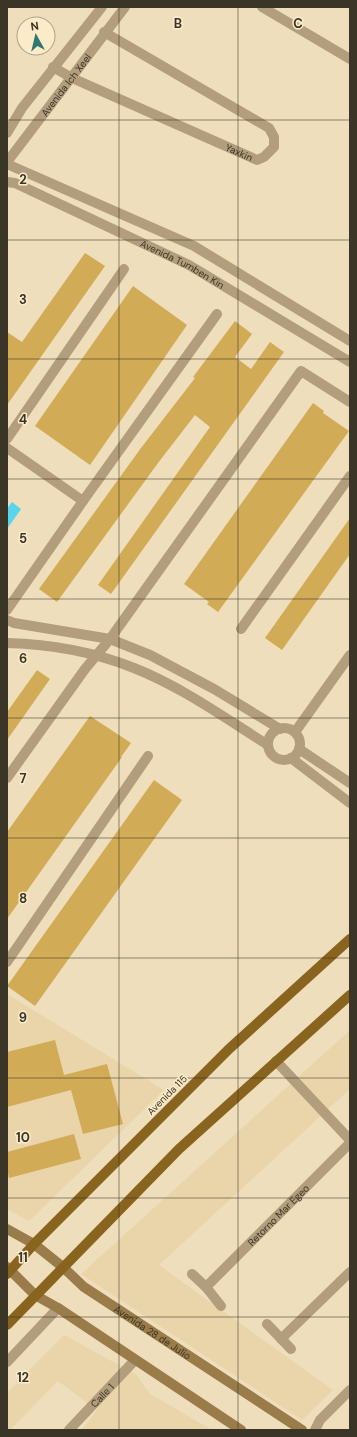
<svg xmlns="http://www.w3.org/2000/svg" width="357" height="1437" viewBox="0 0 357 1437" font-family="'DM Sans',sans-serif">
  <rect width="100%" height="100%" fill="#efdebb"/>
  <g fill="#ead5ab">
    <polygon points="7,994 164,1090 29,1221 7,1209"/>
    <polygon points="350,1030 350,1089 159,1265 333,1390 302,1420 81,1274"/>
    <polygon points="64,1335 137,1375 149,1393 212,1430 82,1430 97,1410 58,1381 10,1430 7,1430 7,1393"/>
  </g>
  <polygon fill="#58d4ec" points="12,502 21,509 7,529 7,509"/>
  <g fill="#d2ab56">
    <polygon points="85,253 105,266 7,405 7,332 22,342"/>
    <polygon points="133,286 187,325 90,465 35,426"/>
    <polygon points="235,321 252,334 235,357 251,369 270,342 284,352 111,594 98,585 210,427 195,415 158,463 57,602 39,589 141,448 195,378 193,377"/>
    <polygon points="313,403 324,411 323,413 349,431 218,612 207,604 209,602 184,584"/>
    <polygon points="350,518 350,554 282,650 265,638"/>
    <polygon points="37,670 50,679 7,740 7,712"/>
    <polygon points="90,716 131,743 121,757 122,757 7,919 7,832"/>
    <polygon points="154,780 182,800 35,1006 7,986"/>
    <polygon points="55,1040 64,1075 107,1064 123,1124 83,1134 71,1090 7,1107 7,1052"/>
    <polygon points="74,1134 81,1159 9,1178 7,1169 7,1152"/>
  </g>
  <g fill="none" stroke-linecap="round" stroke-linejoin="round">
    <g stroke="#b29d7c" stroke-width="10">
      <polyline points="262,7 350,59"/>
      <path id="s1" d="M53,67L72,78L257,160L264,157L274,147V137L269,128L104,32"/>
      <polyline points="7,439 124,269"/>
      <polyline points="7,448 83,501"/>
      <polyline points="7,610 83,501 217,314"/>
      <polyline points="7,620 14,623 110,639 150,655 214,689 280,729"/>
      <polyline points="241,629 350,476"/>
      <path d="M7,643C50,644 94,652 134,668C182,687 225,718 268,745"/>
      <circle cx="284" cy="744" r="16"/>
      <polyline points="295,732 350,655"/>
      <polyline points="299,749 350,783"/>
      <polyline points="291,758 350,803"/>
      <polyline points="7,778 85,669 110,639 301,371 350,402"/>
      <polyline points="7,962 148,756"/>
      <polyline points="276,1061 350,1140"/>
      <polyline points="192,1274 206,1287 221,1306"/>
      <path id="s2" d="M206,1287L350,1143"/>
      <polyline points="267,1324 291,1349"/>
      <polyline points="281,1339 350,1272"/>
      <polyline points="7,1362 58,1308"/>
      <path id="s3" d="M69,1430L135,1360"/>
    </g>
    <g stroke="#b29d7c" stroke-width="10">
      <polyline points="7,133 22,108 102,7"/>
      <path id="s4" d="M7,162L125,7"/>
      <polyline points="7,164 194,246 350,341"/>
      <path id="s5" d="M7,182L15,183L189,265L350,362"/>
      <polyline points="315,1430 320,1420 350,1390"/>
    </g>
    <g stroke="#9a7c4a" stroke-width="10">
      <path id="s6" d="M7,1229L34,1244L64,1268L84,1287L302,1430"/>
      <polyline points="7,1267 35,1295 58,1308 241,1430"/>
    </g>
    <g stroke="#89641e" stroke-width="10">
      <polyline points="7,1274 34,1244 229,1049 350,939"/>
      <polyline points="7,1325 179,1149 350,995"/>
    </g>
  </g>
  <path fill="none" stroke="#3b3527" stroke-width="1" stroke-opacity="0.55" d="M119,7V1430M238,7V1430M7,120H350M7,240H350M7,359H350M7,479H350M7,599H350M7,718H350M7,838H350M7,958H350M7,1078H350M7,1198H350M7,1317H350"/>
  <g text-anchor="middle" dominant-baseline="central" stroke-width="3" stroke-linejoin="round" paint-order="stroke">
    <g font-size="10" fill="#3b3527" stroke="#fcebc8">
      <text stroke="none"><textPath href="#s4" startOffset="97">Avenida Ich Xeel</textPath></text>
      <text stroke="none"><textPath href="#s1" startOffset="205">Yaxkin</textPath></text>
      <text stroke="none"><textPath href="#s5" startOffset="194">Avenida Tumben Kin</textPath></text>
      <text transform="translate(167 1095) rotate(-45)">Avenida 115</text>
      <text stroke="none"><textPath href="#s2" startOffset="102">Retorno Mar Egeo</textPath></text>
      <text stroke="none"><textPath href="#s6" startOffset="179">Avenida 28 de Julio</textPath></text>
      <text stroke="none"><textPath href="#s3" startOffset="48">Calle 1</textPath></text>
    </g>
  </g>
  <g font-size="13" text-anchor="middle" font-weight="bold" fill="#3b3527" stroke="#fcebc8" stroke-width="3" stroke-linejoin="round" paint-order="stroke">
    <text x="178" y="28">B</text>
    <text x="298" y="28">C</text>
    <text x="23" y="184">2</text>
    <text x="23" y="304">3</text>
    <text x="23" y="424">4</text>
    <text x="23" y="543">5</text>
    <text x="23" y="663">6</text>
    <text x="23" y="783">7</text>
    <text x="23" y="903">8</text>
    <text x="23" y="1022">9</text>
    <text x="23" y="1142">10</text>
    <text x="23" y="1262">11</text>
    <text x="23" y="1382">12</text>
  </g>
  <rect width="357" height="1437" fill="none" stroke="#3b3527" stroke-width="16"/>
  <g transform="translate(36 36) rotate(352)"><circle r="19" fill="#fcebc8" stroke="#afa288"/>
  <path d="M0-3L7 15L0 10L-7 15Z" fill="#2f7872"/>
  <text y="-6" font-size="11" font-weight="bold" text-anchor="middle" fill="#3b3527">N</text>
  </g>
</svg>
